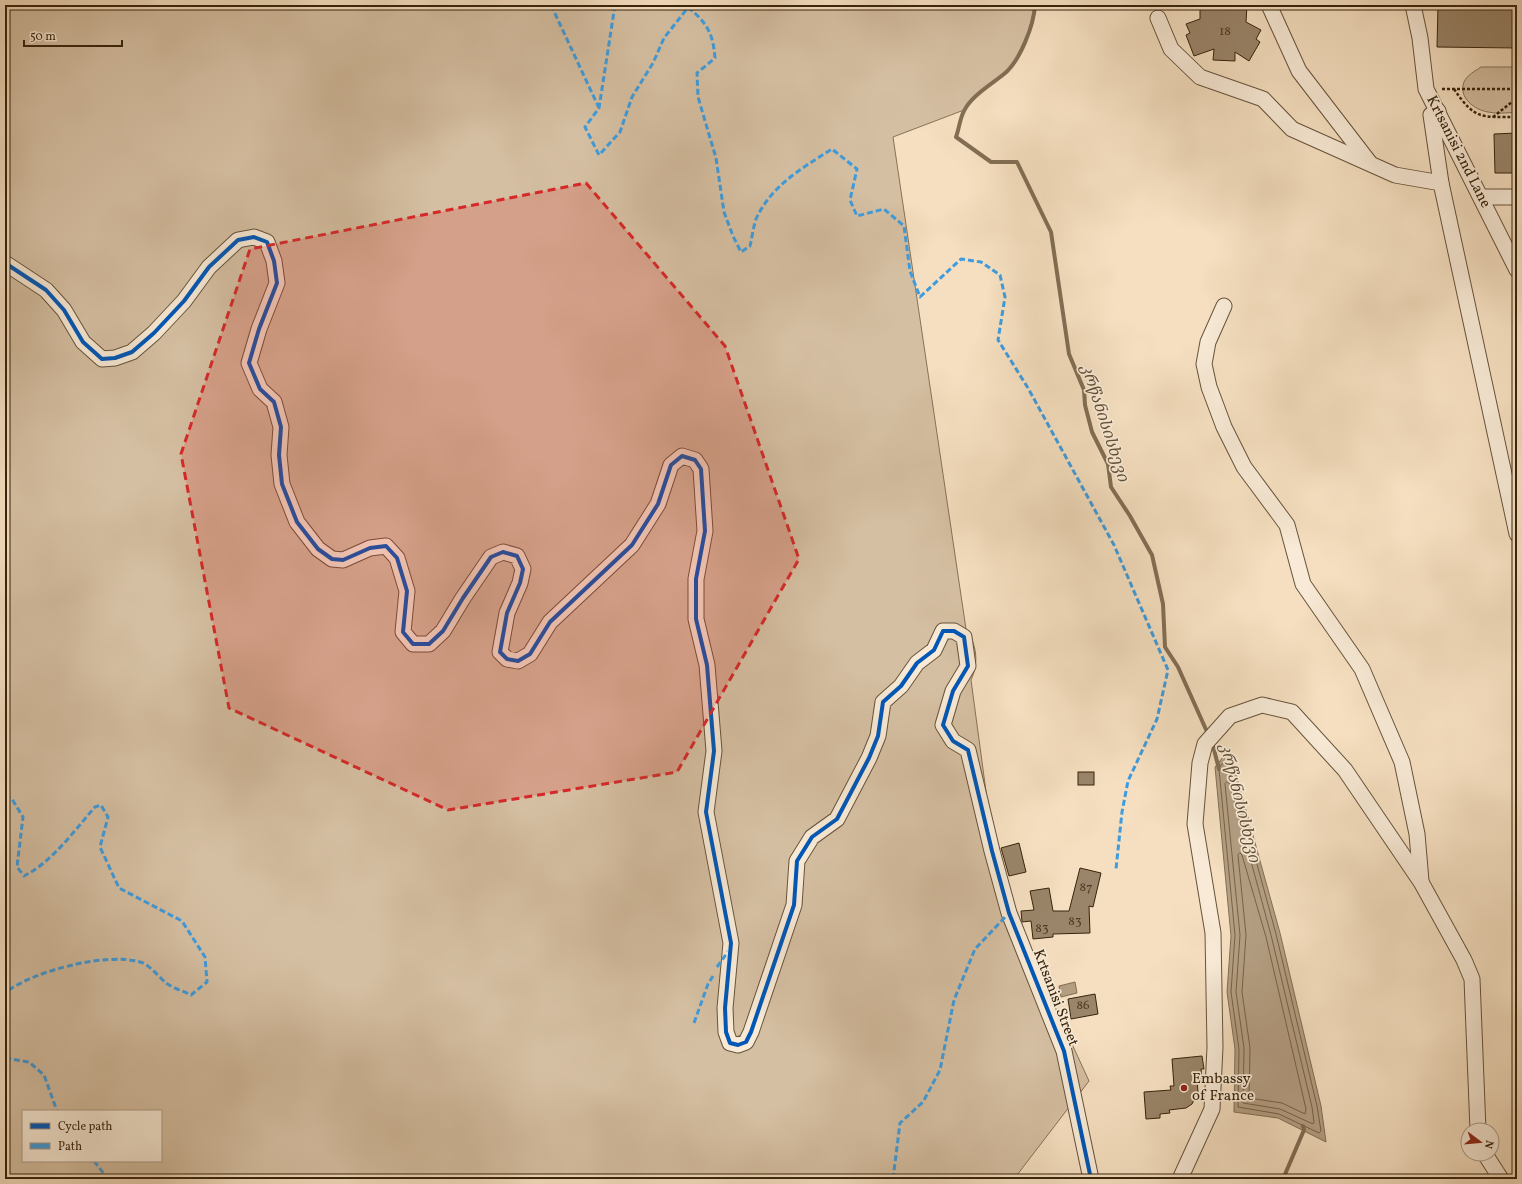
<svg xmlns="http://www.w3.org/2000/svg" width="1522" height="1184" viewBox="0 0 1522 1184" font-family="Vollkorn,'Noto Serif Georgian',serif">
  <rect width="100%" height="100%" fill="#f5dfc0"/>
  <filter id="stains"><feTurbulence type="fractalNoise" baseFrequency=".005" numOctaves="4"/><feColorMatrix values="0 0 0 0 .2 0 0 0 0 .09 0 0 0 0 .02 0 0 0 .5 -.17"/></filter>
  <radialGradient id="worn" r=".72"><stop offset=".6" stop-color="#630" stop-opacity="0"/><stop offset="1" stop-color="#630" stop-opacity=".3"/></radialGradient>
  <g fill="#d5bfa2" stroke="#867258" fill-rule="evenodd">
    <path d="M5,5H1035L1028,34L1022,50L1006,73L985,87L964,110L893,137L966,629C977,645 979,663 971,680L992,836L1020,931L1089,1081L1014,1179H5ZM23,1111H161V1161H23Z"/>
    <path d="M1481,67H1517V112C1508,113 1497,114 1488,112C1475,110 1458,98 1464,82C1467,75 1475,71 1481,67Z"/>
  </g>
  <g fill="#b49f83" stroke="#826e54">
    <polygon points="1223,757 1234,767 1280,933 1321,1106 1326,1142 1278,1118 1234,1112 1235,1049 1227,992 1231,936 1215,767"/>
    <polygon points="1075,982 1077,993 1061,997 1059,986"/>
  </g>
  <g fill="none" stroke-linecap="round" stroke-linejoin="round">
    <g stroke="#766248" stroke-width="1">
      <polygon points="1222,764 1225,764 1230,770 1238,794 1276,934 1317,1106 1321,1131 1319,1133 1279,1114 1238,1107 1239,1049 1231,992 1235,935 1219,769"/>
      <polygon points="1227,782 1229,783 1233,795 1271,935 1312,1107 1314,1122 1313,1124 1280,1109 1243,1103 1244,1048 1236,992 1240,935 1225,784"/>
      <polygon points="1240,853 1242,855 1266,937 1306,1109 1305,1114 1282,1103 1249,1098 1250,1048 1242,992 1246,935 1238,855"/>
    </g>
    <g stroke="#826e54" stroke-width="4">
      <path d="M1035,5C1034,25 1020,61 1004,74C992,84 971,96 964,111C960,118 959,129 956,137L991,162H1017L1051,232L1069,354L1084,390L1085,405L1092,432L1108,464L1111,487L1130,516L1152,555L1163,604L1165,647L1178,667L1208,734"/>
      <polyline points="1212,742 1219,769"/>
      <polyline points="1283,1179 1304,1130 1303,1126"/>
    </g>
  </g>
  <g fill="#9a856a" stroke="#37240d">
    <polygon points="1200,5 1247,5 1246,22 1261,30 1256,39 1260,42 1249,61 1235,52 1235,61 1213,60 1214,49 1194,56 1186,35 1190,33 1186,24 1200,19"/>
    <polygon points="1438,5 1517,6 1517,48 1437,47"/>
    <polygon points="1517,133 1517,173 1495,173 1494,134"/>
    <rect x="1078" y="772" width="16" height="13"/>
    <polygon points="1019,843 1026,872 1009,876 1001,848"/>
    <polygon points="1080,868 1101,873 1093,907 1089,906 1090,933 1053,934 1053,937 1033,939 1031,921 1022,922 1021,911 1034,910 1030,891 1049,888 1053,911 1069,911"/>
    <polygon points="1095,994 1098,1014 1071,1019 1068,999"/>
    <polygon points="1202,1056 1204,1069 1201,1069 1202,1079 1197,1079 1198,1092 1192,1104 1186,1108 1169,1110 1170,1113 1160,1114 1160,1118 1146,1119 1144,1092 1171,1090 1170,1086 1174,1086 1172,1059"/>
  </g>
  <g fill="none" stroke-linecap="round" stroke-linejoin="round">
    <g stroke="#66533a" stroke-width="17">
      <g id="minor">
        <polyline points="1269,5 1299,71 1369,162"/>
        <polyline points="1413,5 1420,38 1426,89 1517,270"/>
        <polyline points="1158,18 1171,49 1200,77 1263,99 1292,129 1395,175 1441,183 1431,115 1438,111"/>
        <polyline points="1441,183 1517,534"/>
        <polyline points="1481,197 1517,197"/>
        <polyline points="5,263 46,290 64,310 83,342 102,359 115,358 132,352 154,333 184,301 209,267 238,240 254,237 267,242 274,261 277,283 259,329 249,363 260,389 274,402 281,427 279,455 282,484 297,522 318,549 332,559 343,560 370,548 386,546 397,558 407,591 403,632 413,644 429,644 443,631 463,598 491,557 503,552 517,556 523,569 520,583 507,613 500,652 507,659 518,661 530,654 550,622 632,545 658,504 671,465 682,456 695,460 701,469 705,531 696,579 696,619 707,665 714,751 706,812 731,943 725,1008 726,1032 730,1043 738,1045 746,1042 751,1032 794,905 797,861 812,837 837,819 869,758 878,736 883,702 901,686 917,663 934,650 943,631 954,631 964,637 968,666 953,691 943,725 953,741 968,750 992,851 1009,913 1064,1051 1091,1179"/>
        <polyline points="1224,306 1208,342 1204,364 1209,387 1224,427 1244,467 1287,525 1303,584 1362,669 1402,762 1417,834 1421,881"/>
        <polyline points="1485,1154 1501,1179"/>
        <polyline points="1180,1179 1212,1109 1215,1047 1213,933 1195,824 1200,763 1205,744 1230,716 1262,705 1292,712 1345,770 1421,882 1464,960 1472,979 1478,1130"/>
      </g>
    </g>
    <g stroke="#37240d" stroke-width="2.5" stroke-dasharray="3 2" stroke-linecap="butt">
      <polyline points="1442,89 1517,89"/>
      <path d="M1454,89C1475,120 1481,117 1517,117"/>
      <polyline points="1493,117 1517,98"/>
    </g>
    <use href="#minor" stroke="#f8ead6" stroke-width="15"/>
    <g stroke="#3e9cde" stroke-width="3" stroke-dasharray="6 3" stroke-linecap="butt">
      <polyline points="551,5 599,108"/>
      <polyline points="615,5 599,108 585,127 599,155 620,132 632,97 653,63 664,38 690,5"/>
      <path d="M688,7C707,23 713,33 715,58L697,73L698,97L716,158L724,212L733,236L741,252L750,246C752,238 753,228 756,219C771,186 802,168 832,149L857,169L850,200L857,216L884,209L904,226L910,271L920,297L961,259L981,262L1000,275L1005,297L998,340L1028,388L1114,545L1168,670L1157,719L1128,781L1122,812L1116,869"/>
      <path d="M5,795L12,799L23,817L17,867L24,876C53,861 74,831 95,807L101,805L108,817L100,847L119,888L182,921L205,957L207,982L191,995C183,991 173,988 166,983C159,977 149,964 140,962C107,952 32,971 5,993"/>
      <polyline points="717,967 730,949"/>
      <polyline points="694,1023 708,984 713,976"/>
      <polyline points="5,1058 29,1062 44,1075 57,1111"/>
      <polyline points="94,1161 108,1179"/>
      <polyline points="893,1179 900,1123 923,1102 940,1070 954,1000 975,949 1009,913"/>
    </g>
    <g stroke="#f8ead6" stroke-width="6">
      <polyline id="cycleway" points="5,263 46,290 64,310 83,342 102,359 115,358 132,352 154,333 184,301 209,267 238,240 254,237 267,242 274,261 277,283 259,329 249,363 260,389 274,402 281,427 279,455 282,484 297,522 318,549 332,559 343,560 370,548 386,546 397,558 407,591 403,632 413,644 429,644 443,631 463,598 491,557 503,552 517,556 523,569 520,583 507,613 500,652 507,659 518,661 530,654 550,622 632,545 658,504 671,465 682,456 695,460 701,469 705,531 696,579 696,619 707,665 714,751 706,812 731,943 725,1008 726,1032 730,1043 738,1045 746,1042 751,1032 794,905 797,861 812,837 837,819 869,758 878,736 883,702 901,686 917,663 934,650 943,631 954,631 964,637 968,666 953,691 943,725 953,741 968,750 992,851 1009,913 1064,1051 1091,1179"/>
    </g>
    <use href="#cycleway" stroke="#0057b8" stroke-width="4"/>
  </g>
  <path fill="#d62828" fill-opacity="0.2" stroke="#d62828" stroke-width="3" stroke-dasharray="8 5" stroke-linejoin="round" d="M586,183L725,346L799,559L677,772L448,810L229,708L181,454L250,249Z"/>
  <circle fill="#8f2418" stroke="#f8ead6" stroke-width="1.5" cx="1184" cy="1088" r="4"/>
  <g text-anchor="middle" dominant-baseline="central" stroke-width="3.5" stroke-linejoin="round" paint-order="stroke">
    <g font-size="13" fill="#503c24">
      <text x="1225" y="32">18</text>
      <text x="1086" y="888">87</text>
      <text x="1075" y="922">83</text>
      <text x="1042" y="929">83</text>
      <text x="1083" y="1006">86</text>
    </g>
    <g font-size="15" fill="#37240d" stroke="#f8ead6">
      <text transform="translate(1458 152) rotate(63)">Krtsanisi 2nd Lane</text>
      <text transform="translate(1055 998) rotate(69)">Krtsanisi Street</text>
    </g>
    <g font-size="15" fill="#37240d" stroke="#f8ead6" text-anchor="start">
      <text x="1192" y="1079">Embassy<tspan x="1192" dy="17">of France</tspan></text>
    </g>
    <g font-size="16" font-style="italic" fill="#634f36" stroke="#f8ead6">
      <text transform="translate(1104 423) rotate(72)">კრწანისისხევი</text>
      <text transform="translate(1239 803) rotate(76)">კრწანისისხევი</text>
    </g>
  </g>
  <rect width="1522" height="1184" fill="none" stroke="#f5dfc0" stroke-width="20"/>
  <rect x="6" y="6" width="1510" height="1172" fill="none" stroke="#37240d" stroke-width="2"/>
  <rect x="10" y="10" width="1502" height="1164" fill="none" stroke="#37240d"/>
  <rect x="22" y="1110" width="140" height="52" fill="#f8ead6" stroke="#ab9b86"/>
  <rect x="30" y="1123" width="20" height="6" fill="#0057b8" stroke="#ab9b86"/>
  <text x="58" y="1130" font-size="12" fill="#37240d">Cycle path</text>
  <rect x="30" y="1143" width="20" height="6" fill="#3e9cde" stroke="#ab9b86"/>
  <text x="58" y="1150" font-size="12" fill="#37240d">Path</text>
  <g transform="translate(1480 1142) rotate(106)"><circle r="19" fill="#f8ead6" stroke="#ab9b86"/>
  <path d="M0-3L7 15L0 10L-7 15Z" fill="#8f2418"/>
  <text y="-6" font-size="11" font-weight="bold" text-anchor="middle" fill="#37240d">N</text>
  </g>
  <path d="M24 40v6h98v-6" fill="none" stroke="#37240d" stroke-width="2"/>
  <text x="30" y="40" font-size="12" fill="#37240d" stroke="#f8ead6" stroke-width="3" paint-order="stroke">50 m</text>
  <rect width="100%" height="100%" filter="url(#stains)"/>
  <rect width="100%" height="100%" fill="url(#worn)"/>
</svg>
